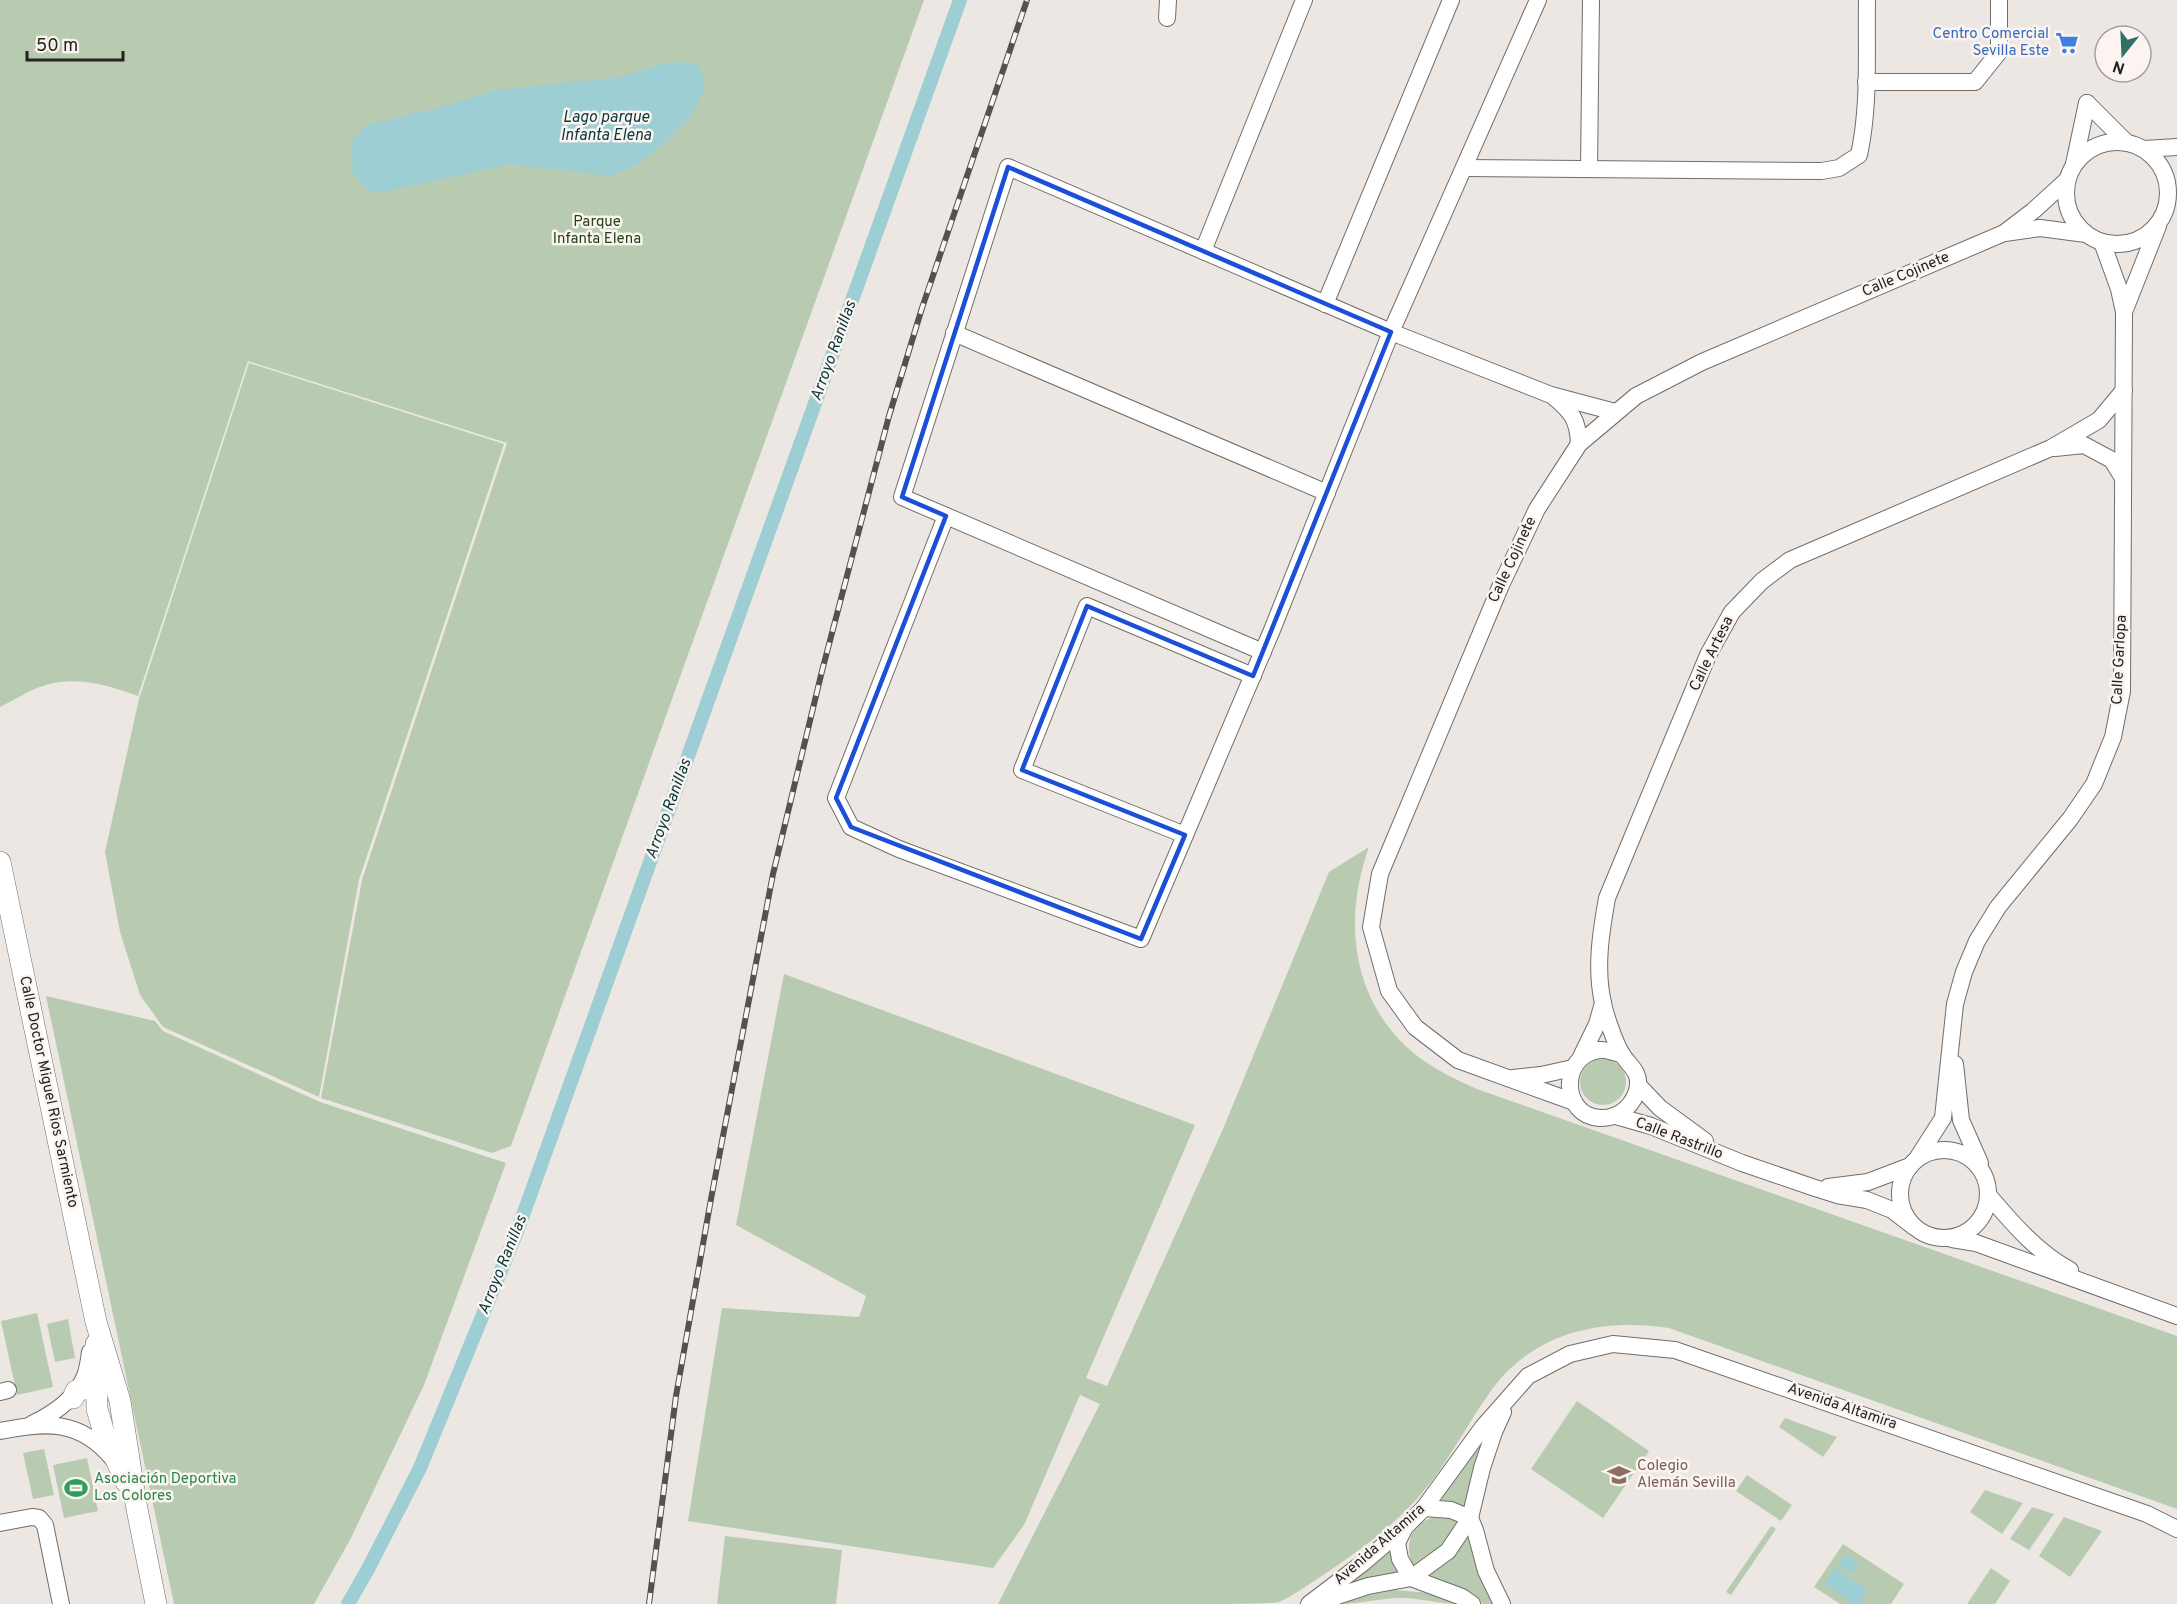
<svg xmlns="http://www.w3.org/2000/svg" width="2177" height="1604" viewBox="0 0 2177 1604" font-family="Overpass,sans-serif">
  <rect width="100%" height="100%" fill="#ede7e3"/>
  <g fill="#b8cbb1">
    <path d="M0,0H924L511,1146L492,1153L321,1098L362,880L507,443L248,361L138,696C106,684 71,674 37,688C25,693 12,701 0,707Z"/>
    <polygon points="249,363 504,444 359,880 319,1097 163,1027 140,995 120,932 105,852 139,699"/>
    <path d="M1369,847C1341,925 1353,1010 1424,1061C1441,1072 1458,1081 1477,1089L2177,1336V1509L1669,1328C1603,1318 1536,1331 1493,1388C1468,1422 1450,1460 1422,1493C1394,1526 1360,1550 1325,1574C1310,1583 1295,1595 1279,1602C1269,1604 1228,1604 1215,1604C1143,1604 1070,1604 998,1604L1100,1404L1080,1395L1024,1525L993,1568L688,1521L722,1308L859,1317L866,1296L736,1225L784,974L1195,1125L1086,1378L1107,1386L1223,1129L1329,872Z"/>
    <polygon points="46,996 155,1021 163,1031 320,1102 506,1163 424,1385 351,1538 314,1604 174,1604"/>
    <circle cx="1603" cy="1082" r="23"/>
    <polygon points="37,1313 53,1387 17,1395 1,1321"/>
    <polygon points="68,1319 75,1358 55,1362 47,1324"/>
    <polygon points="1577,1401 1649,1451 1603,1518 1531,1469"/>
    <polygon points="1785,1418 1837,1437 1823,1457 1779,1427"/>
    <polygon points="1479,1445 1482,1446 1465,1508 1442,1500 1441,1499"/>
    <polygon points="44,1449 54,1495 33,1499 23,1453"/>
    <polygon points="87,1458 98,1511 64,1518 53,1465"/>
    <polygon points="1747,1475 1792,1505 1781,1521 1736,1491"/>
    <polygon points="1985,1490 2023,1503 2002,1534 1970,1512"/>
    <polygon points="2032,1507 2054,1514 2029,1550 2010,1539"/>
    <path d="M1437,1516H1447L1459,1522L1444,1543L1414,1567C1402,1544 1412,1522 1437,1516Z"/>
    <polygon points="2064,1517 2102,1531 2070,1577 2039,1556"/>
    <polygon points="1771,1526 1776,1529 1731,1595 1726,1592"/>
    <polygon points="1470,1534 1495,1604 1483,1604 1476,1599 1426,1577 1450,1559"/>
    <polygon points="725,1536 842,1550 836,1604 717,1604"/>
    <polygon points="1843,1544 1904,1584 1891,1604 1840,1604 1814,1587"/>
    <polygon points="1391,1550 1399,1573 1352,1584 1350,1582"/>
    <polygon points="1991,1568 2010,1581 1995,1604 1967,1604"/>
    <path d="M1394,1590L1431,1593L1458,1604C1438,1604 1421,1598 1401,1598C1380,1598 1361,1604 1340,1604L1353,1598Z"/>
  </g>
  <g fill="#9dced4">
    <polygon points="688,62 698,65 704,77 704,88 692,115 667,141 640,163 611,176 510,164 379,193 366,189 353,174 351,156 353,140 366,125 445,106 496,90 620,77 666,63"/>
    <polygon points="1845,1553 1859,1564 1852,1574 1838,1564"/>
    <polygon points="1835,1568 1868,1590 1859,1604 1854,1604 1824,1584"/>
  </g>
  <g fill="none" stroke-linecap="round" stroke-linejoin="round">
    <polyline stroke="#9dced4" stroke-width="14" points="348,1604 368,1569 420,1468 518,1229 960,0"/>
    <g stroke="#726d69" stroke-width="18">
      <g id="minor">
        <polyline points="1167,18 1168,0"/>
        <polyline points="1866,82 1975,82 1999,52 1999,0"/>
        <polyline points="2087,103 2127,143"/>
        <circle cx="2117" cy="193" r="51"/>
        <polyline points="2144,149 2177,147"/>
        <polyline points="2074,164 2087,103"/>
        <path d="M1464,168L1822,171L1839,168L1859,155C1870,105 1866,51 1867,0"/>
        <polyline points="1589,169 1591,0"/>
        <polyline points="2005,233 2040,228 2086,234"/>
        <polyline points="1203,251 1304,0"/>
        <polyline points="1325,304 1451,0"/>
        <polyline points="2124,312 2158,226"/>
        <polyline points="954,333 1327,493"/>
        <path d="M1554,397C1572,412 1578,420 1579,444"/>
        <polyline points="2055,448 2084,445 2112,460 2123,478"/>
        <polyline points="946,516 836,798 851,827 899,849 1141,939 1272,630 1391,332 1538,0"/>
        <polyline points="1263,652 902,497 1008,167 1391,332 1551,395 1615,412"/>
        <polyline points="1185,835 1022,770 1087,606 1253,676"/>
        <path d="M1621,1054C1615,1053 1606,1049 1599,1050C1559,1056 1561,1116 1600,1118C1620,1119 1635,1104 1638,1086C1640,1071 1628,1065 1622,1054C1616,1046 1605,1014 1603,1003C1595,968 1601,932 1607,898L1708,655L1732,612L1762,581L1790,560L2051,448L2099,420L2124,390"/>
        <polyline points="1581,1057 1597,1024 1603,1003"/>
        <polyline points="1955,1064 1961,1120 1980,1163"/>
        <polyline points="1513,1078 1541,1075 1573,1068"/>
        <polyline points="1638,1085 1660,1108 1705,1141"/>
        <polyline points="1574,1102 1458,1060 1415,1027 1389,991 1371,927 1380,874 1501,585 1537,509 1579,444 1636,396 1702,362 2004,233 2033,211 2066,181"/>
        <polyline points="1616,1116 1651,1126 1742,1163 1812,1187 1837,1195 1867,1200 1892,1210 1914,1227"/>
        <circle cx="1944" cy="1194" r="44"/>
        <polyline points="1918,1157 1943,1118 1955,1004 1964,972 1977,941 1998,907 2070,819 2094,784 2113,737 2122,691 2124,312 2119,289 2102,242"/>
        <polyline points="1828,1187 1868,1182 1910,1166"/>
        <path d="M1990,1197C2013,1224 2038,1253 2070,1270"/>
        <polyline points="1952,1239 1976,1243 2177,1316"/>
        <polyline points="0,1392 8,1390"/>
        <path d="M32,1424C53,1414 76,1398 85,1376C88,1368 89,1360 90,1352"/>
        <path d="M0,1431C46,1422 80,1419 113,1459"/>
        <polyline points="1424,1508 1451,1510 1470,1518 1475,1530 1486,1571 1502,1604"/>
        <polyline points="0,1523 32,1517 39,1518 45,1525 61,1604"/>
        <polyline points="1405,1527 1397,1543 1400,1559 1411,1578 1462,1597 1472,1604"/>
        <polyline points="1319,1602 1368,1586 1411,1578 1448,1551 1470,1518 1482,1468 1494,1432 1503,1412"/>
        <polyline points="1309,1604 1363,1563 1405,1527 1424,1508 1483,1427 1528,1376 1570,1354 1613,1344 1675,1350 2147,1514 2177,1529"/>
      </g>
    </g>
    <g stroke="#726d69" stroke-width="22">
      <g id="major">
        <polyline points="0,862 96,1322 120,1401 136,1504 156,1604"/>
        <polyline points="96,1344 97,1409 104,1433 126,1482"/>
        <polyline points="73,1398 76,1391 96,1386"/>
      </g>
    </g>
    <use href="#minor" stroke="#fff" stroke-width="16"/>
    <use href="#major" stroke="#fff" stroke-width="21"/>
    <g stroke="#54514f" stroke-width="6">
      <polyline id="rail" points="649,1604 676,1396 711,1199 773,874 822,671 889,416 922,308 1027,0"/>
    </g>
    <use href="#rail" stroke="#fbf4f0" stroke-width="4" stroke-dasharray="11" stroke-linecap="butt"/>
  </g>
  <path fill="none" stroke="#1d4ed8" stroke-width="4.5" stroke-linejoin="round" d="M1008,167L1391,332L1253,676L1087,606L1022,770L1185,835L1141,939L851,827L836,798L946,516L902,497Z"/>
  <defs>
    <g id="supermarket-bare" transform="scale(1.8)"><path d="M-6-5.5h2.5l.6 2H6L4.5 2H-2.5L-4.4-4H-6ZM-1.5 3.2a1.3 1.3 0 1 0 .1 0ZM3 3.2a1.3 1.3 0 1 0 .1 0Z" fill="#3f7fe0" stroke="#fbf4f0" stroke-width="2.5" paint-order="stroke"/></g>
    <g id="school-bare" transform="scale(1.8)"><path d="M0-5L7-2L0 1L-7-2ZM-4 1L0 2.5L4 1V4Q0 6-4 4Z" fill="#8d6e63" stroke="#fbf4f0" stroke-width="2.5" paint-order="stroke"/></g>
    <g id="stadium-bare" transform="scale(1.8)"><path d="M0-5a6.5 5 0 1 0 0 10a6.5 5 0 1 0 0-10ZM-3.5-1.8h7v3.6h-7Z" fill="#2e9e5b" stroke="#fbf4f0" stroke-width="2.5" paint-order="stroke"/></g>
  </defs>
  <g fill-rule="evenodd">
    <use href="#supermarket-bare" x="2067" y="43"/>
    <use href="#school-bare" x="1619" y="1475"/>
    <use href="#stadium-bare" x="76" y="1488"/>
  </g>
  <g text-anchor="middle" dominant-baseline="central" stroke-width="5" stroke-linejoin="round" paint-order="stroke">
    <g font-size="15" fill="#366cbe" stroke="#fbf4f0" text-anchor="end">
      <text x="2049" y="34">Centro Comercial<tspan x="2049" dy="17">Sevilla Este</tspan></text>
    </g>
    <g font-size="15" fill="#224213" stroke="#fbf4f0">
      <text x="597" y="222">Parque<tspan x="597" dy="17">Infanta Elena</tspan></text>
    </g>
    <g font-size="15" fill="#252321" stroke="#fbf4f0">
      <text transform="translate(1906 275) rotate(-23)">Calle Cojinete</text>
      <text transform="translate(1513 560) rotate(-65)">Calle Cojinete</text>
      <text transform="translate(1712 654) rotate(-64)">Calle Artesa</text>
      <text transform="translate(2120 660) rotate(-87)">Calle Garlopa</text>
      <text transform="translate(48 1092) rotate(78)">Calle Doctor Miguel Rios Sarmiento</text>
      <text transform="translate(1679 1139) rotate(21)">Calle Rastrillo</text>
      <text transform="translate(1842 1407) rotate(19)">Avenida Altamira</text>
      <text transform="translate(1380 1545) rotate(-41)">Avenida Altamira</text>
    </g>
    <g font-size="15" fill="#785e54" stroke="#fbf4f0" text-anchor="start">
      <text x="1637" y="1466">Colegio<tspan x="1637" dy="17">Alemán Sevilla</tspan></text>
    </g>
    <g font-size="15" fill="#27864d" stroke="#fbf4f0" text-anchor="start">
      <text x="94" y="1479">Asociación Deportiva<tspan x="94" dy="17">Los Colores</tspan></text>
    </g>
    <g font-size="16" font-style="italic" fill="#07383c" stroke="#fbf4f0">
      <text x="606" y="118">Lago parque<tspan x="606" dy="18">Infanta Elena</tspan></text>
      <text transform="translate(834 351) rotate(-70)">Arroyo Ranillas</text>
      <text transform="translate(669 809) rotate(-70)">Arroyo Ranillas</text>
      <text transform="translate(503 1265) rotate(-68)">Arroyo Ranillas</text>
    </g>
  </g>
  <g transform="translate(2123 54) rotate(198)"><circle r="28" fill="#fbf4f0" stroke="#a5a09d" stroke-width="1.5"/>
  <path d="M0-4.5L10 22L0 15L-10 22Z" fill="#2d7265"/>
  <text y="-9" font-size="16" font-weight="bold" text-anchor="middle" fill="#252321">N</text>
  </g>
  <path d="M27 51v9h96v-9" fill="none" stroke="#252321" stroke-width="3"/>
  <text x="36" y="51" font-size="18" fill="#252321" stroke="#fbf4f0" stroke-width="4.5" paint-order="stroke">50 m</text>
</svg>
